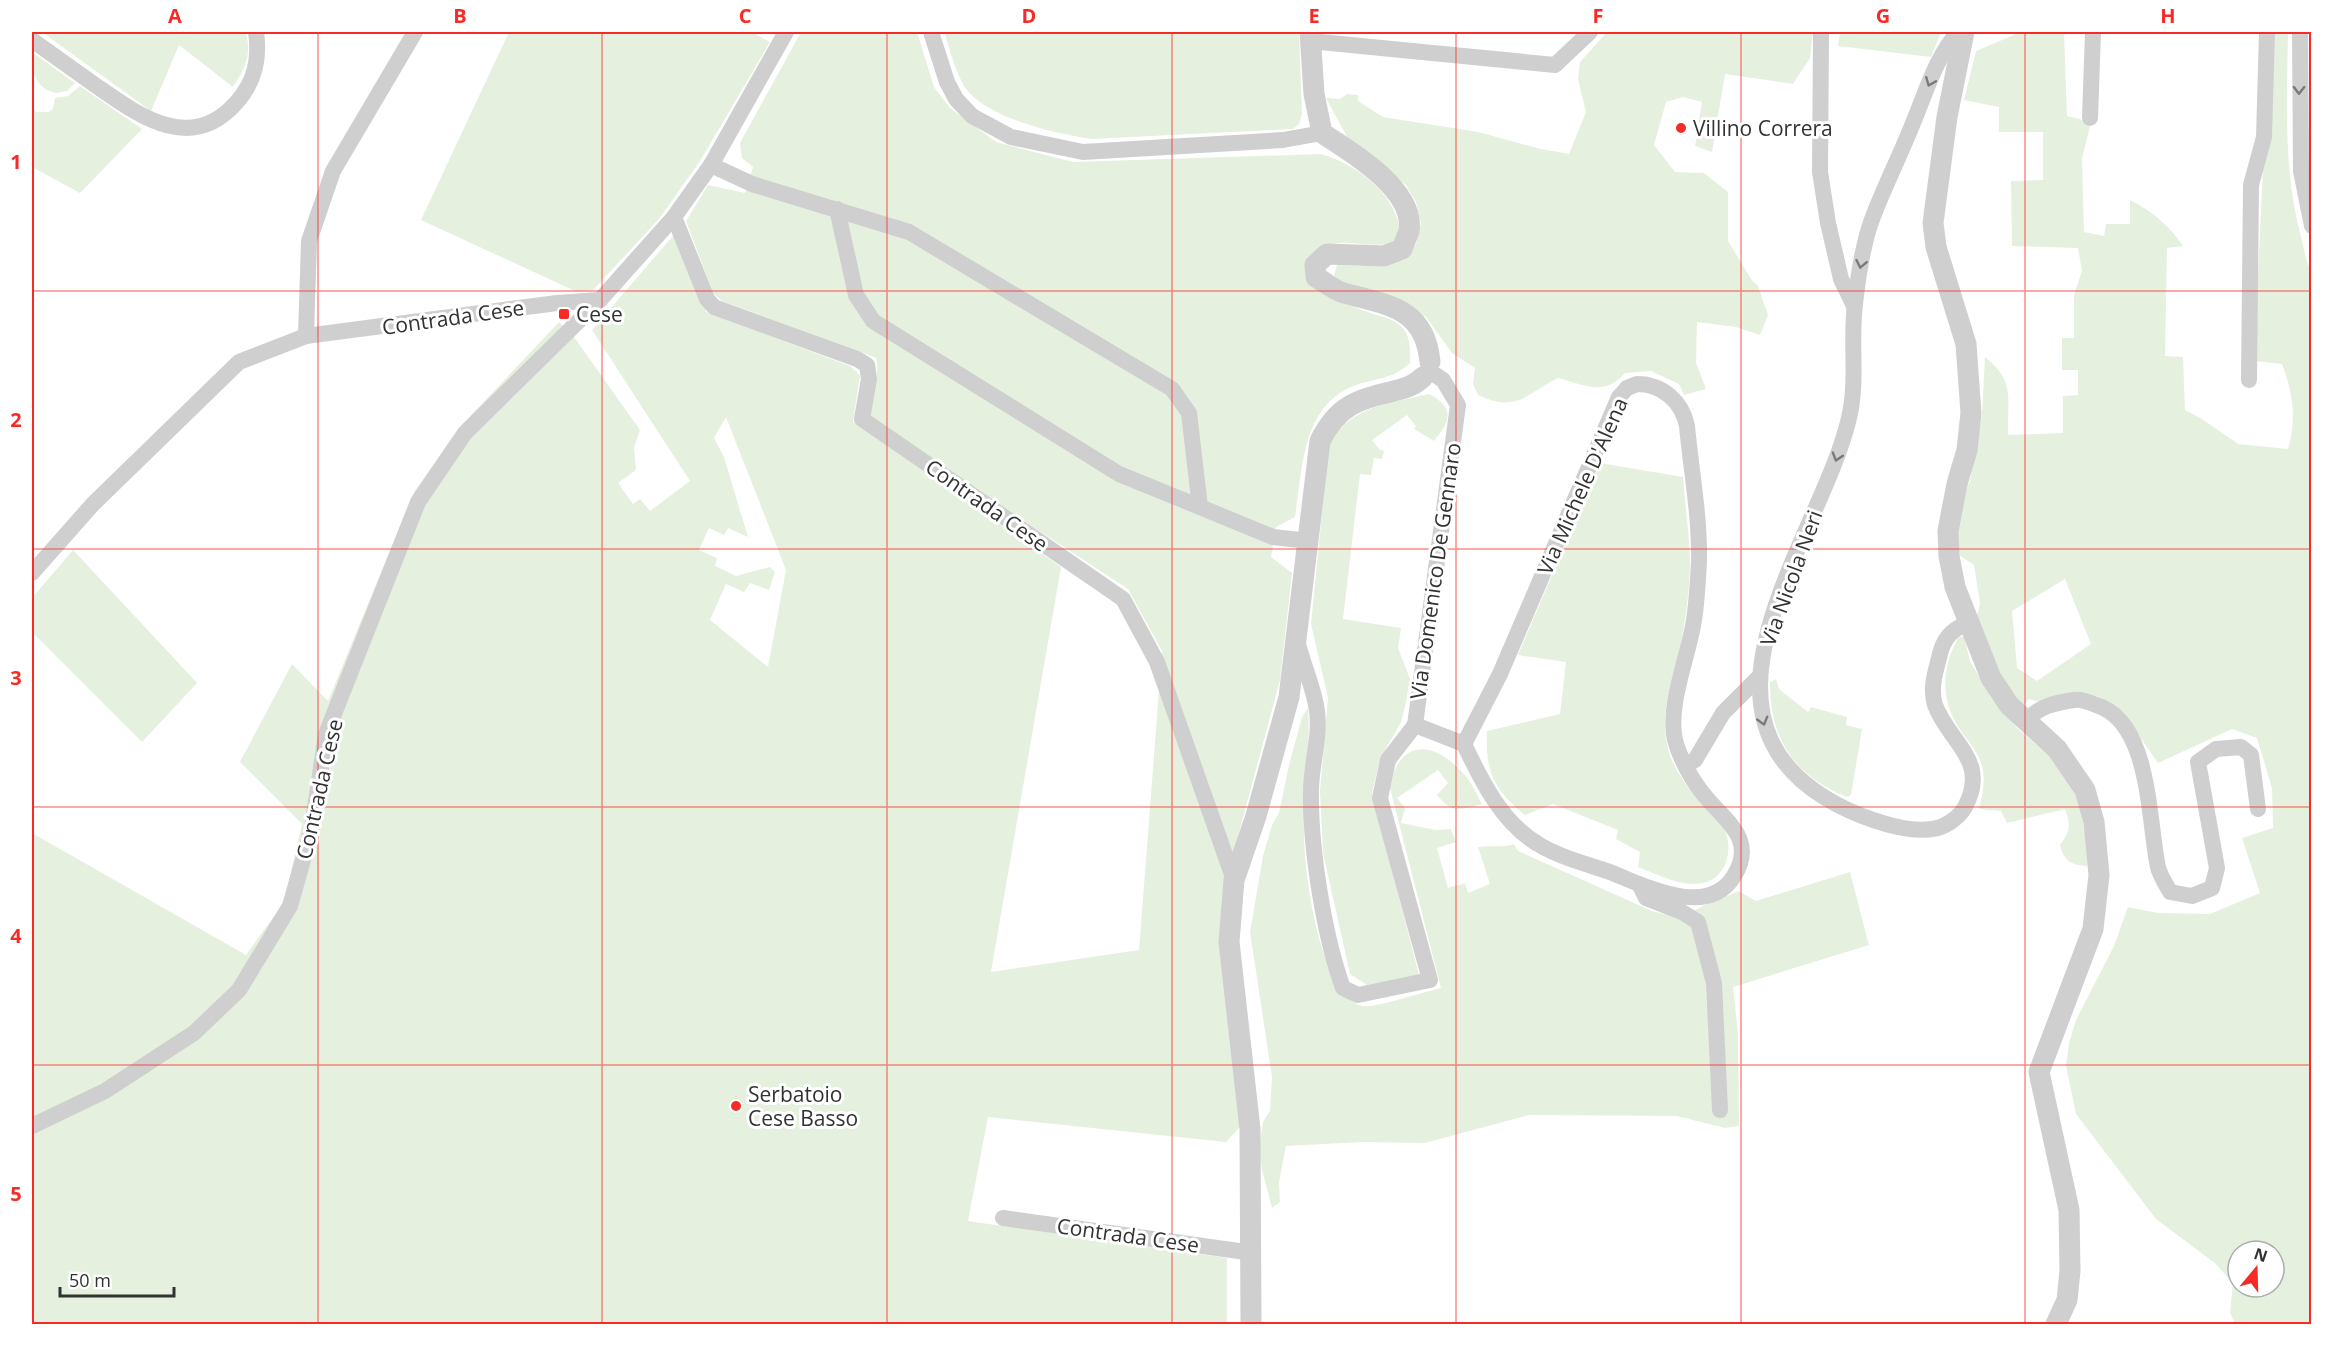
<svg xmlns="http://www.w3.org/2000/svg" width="2343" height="1356" viewBox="0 0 2343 1356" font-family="'Open Sans',sans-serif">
  <rect width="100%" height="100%" fill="#fff"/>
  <g fill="#e6f0df" fill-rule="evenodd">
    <path d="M42,32H245C253,52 245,69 233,87L179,45L151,111Z"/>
    <polygon points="509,32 751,32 770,42 700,161 659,219 593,290 575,291 421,220"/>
    <path d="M801,32H917L934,87L950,108L996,142L1073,162L1321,154C1355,163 1401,197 1400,236L1389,244C1352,249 1328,228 1306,268C1319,279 1333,295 1349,304C1382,323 1414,310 1410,363C1393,379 1377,378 1356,385C1301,405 1303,469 1295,517L1276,527L1271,557L1292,573L1280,680L1234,851L1241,1126L1226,1142L988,1117L968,1221L1227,1258V1324H32V833L246,955L284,902L302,824L240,762L292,664L328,701L414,492L459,428L559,322L574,337L640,430L634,448L636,470L618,483L633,504L640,499L650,511L690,481L592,330L678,230L706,312L850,366L860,375L853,422L1061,567L991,972L1139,950L1162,651L1128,589L873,422C864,402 882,380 876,358L722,301L713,293L686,221L708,185L745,193L753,167L742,158L740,143ZM726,417L786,570L768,667L710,620L726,584L744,592L750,583L769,590L775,572L770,567L736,576L715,566L717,558L699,550L709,528L724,535L728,528L748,537L724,457L714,438Z"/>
    <path d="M944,32H1299L1302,114L1299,124L1293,129L1092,139C1056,134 981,117 963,84C954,68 950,49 944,32Z"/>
    <path d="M1607,32H1813L1810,58L1793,84L1725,74L1712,152L1695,146L1702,102L1683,97L1666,102L1654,145L1675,172L1704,173L1728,192V241L1751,279L1758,286L1768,315L1760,335L1736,327L1697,322L1696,363L1706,389L1684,395L1679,384L1651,371L1625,373C1604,397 1585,385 1558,378C1524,395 1517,413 1478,395L1473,384L1475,368L1452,353L1426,317L1393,299L1339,281L1334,275L1337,265L1381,266L1407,257L1416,244L1421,223L1416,202L1406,185L1351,144L1326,98L1340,99L1347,94L1358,95V101L1383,117L1478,132L1541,149L1569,154L1586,112L1578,79L1580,62Z"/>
    <polygon points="1840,32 1941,32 1931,57 1838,46"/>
    <path d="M2021,32H2064L2067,116L2080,119L2090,127L2082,158L2084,232L2104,236L2106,224H2130V200C2153,212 2169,225 2183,246L2167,248L2165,356L2183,357L2185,410L2202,419L2238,444L2288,449C2297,419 2293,393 2282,364L2254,361L2263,167L2275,32H2288C2287,102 2283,169 2301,237C2304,249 2306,262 2312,273L2311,1324H2235L2230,1312L2233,1284L2216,1264L2156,1219L2076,1114L2066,1066L2069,1043L2076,1020L2114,946L2128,907L2158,913L2210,914L2260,893L2242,838L2273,828L2272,788L2257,738L2232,729L2158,763C2139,736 2113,688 2075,694C2057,696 2047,705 2029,699L2022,707L2011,698L1976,621L1980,603L1974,565L1959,555L1958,534L1962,498L1970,481L1982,415L1985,357C2016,382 2007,398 2008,435L2063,433V396L2078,395V370H2062V338H2074V295L2082,271L2078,248L2012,246L2011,181L2043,180V132H1999V107L1964,100L1976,51ZM2065,579L2091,644L2037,681L2017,668L2012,611ZM2238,1251H2274V1287H2238Z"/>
    <path d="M32,52L75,83L67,91L56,93C35,89 31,70 32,52Z"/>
    <polygon points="80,86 142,129 80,193 32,167 32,108 36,112 49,112 53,109 55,98 68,96"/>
    <path d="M1429,394C1456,408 1450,422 1434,441L1414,429L1416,426L1407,415L1372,440L1379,449L1384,451L1382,459L1374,458L1371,475L1360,474L1343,619L1401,628L1398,648L1410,679L1406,702L1401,722L1380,759L1372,793L1419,975L1367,985L1350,974L1323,853L1320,791L1328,698L1311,624L1329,443C1354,405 1387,404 1429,394Z"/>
    <path d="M1600,463L1683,477C1685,504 1689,532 1690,559C1690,583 1687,609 1683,632C1677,670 1659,705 1667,744C1671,768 1691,792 1707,810C1713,816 1721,823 1725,831C1731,844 1729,863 1719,874C1697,896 1662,876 1638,867L1640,852L1616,839L1618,830L1553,804L1525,815C1494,790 1485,771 1487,731L1560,714L1566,662L1518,655Z"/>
    <polygon points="73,550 197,683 142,742 32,632 32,598"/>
    <path d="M1964,636L1970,661L1991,697L2019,730L2048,754L2078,797L2087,842V866C2071,865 2064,861 2060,845C2070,832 2071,825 2065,809L2007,823L2001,811L1979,809C1982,797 1985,784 1983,771C1981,755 1970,744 1961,731C1940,701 1941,669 1958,638Z"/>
    <path d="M1776,679L1779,689L1808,712L1811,707L1847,717L1846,725L1862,729L1851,795L1847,797C1793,775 1770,739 1770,682Z"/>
    <path d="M1308,708C1311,750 1303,790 1304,832C1304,872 1319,993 1362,1006C1372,1009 1427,991 1441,988L1390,788C1397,743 1429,738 1459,769C1470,779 1475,791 1482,804C1460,810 1452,814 1437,795L1448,783L1438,770L1397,798L1405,808L1401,823L1436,830L1451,829L1456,842L1437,848L1448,888L1465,883L1468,893L1490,884L1478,847C1491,845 1502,848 1514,844L1518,851L1652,911L1683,919C1699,904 1719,901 1738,891L1756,901L1850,872L1869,945L1733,987L1738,1033L1739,1126L1725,1128L1677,1116L1529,1115L1425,1143L1363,1142L1286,1146L1279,1182L1280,1202L1272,1208L1262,1170L1259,1148L1263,1122L1270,1111L1272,1077L1250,932L1263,856L1272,825L1279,813L1289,765L1302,717Z"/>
  </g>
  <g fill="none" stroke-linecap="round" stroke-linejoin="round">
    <g stroke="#cfcfcf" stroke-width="16">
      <polyline points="931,32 947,82 956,99 972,116 1011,137 1083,152 1283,140 1322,133"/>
      <polyline points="1821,32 1820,172 1828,223 1841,279 1854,306"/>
      <path d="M1958,32C1936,57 1926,92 1913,123C1900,156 1883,189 1871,222C1862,248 1858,277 1855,304C1850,342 1858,380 1849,418C1822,534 1679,707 1824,797C1849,813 1901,834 1932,829C1944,828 1959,818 1965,807C1990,760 1949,743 1935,705C1930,689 1935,673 1939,658C1943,639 1950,631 1967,623"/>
      <polyline points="2300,32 2301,171 2312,226"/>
      <path d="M32,40C53,55 74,70 95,85C137,114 190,155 236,103C255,82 260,59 256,32"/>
      <polyline points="1310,41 1555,65 1590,32"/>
      <polyline points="2090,118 2093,32"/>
      <polyline points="711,165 752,184 909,232 1172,389 1189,413 1200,507 1273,537 1309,541"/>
      <polyline points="837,209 856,295 873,321 1119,474 1200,507"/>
      <polyline points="674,217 707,299 714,307 857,359 867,365 869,379 862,419 1123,599 1157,662 1234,880"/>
      <polyline points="306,336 309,241 333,171 415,32"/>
      <polyline points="1434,374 1443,380 1458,405 1415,725 1464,744"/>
      <polyline points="2249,380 2251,185 2264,137 2267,32"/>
      <path d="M1637,384C1662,384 1682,401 1687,426C1691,470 1700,517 1699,561C1698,580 1697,601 1694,620C1689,655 1667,705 1675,740C1680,759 1693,782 1705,796C1725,821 1757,839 1734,876C1708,919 1645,886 1610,872C1587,864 1559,857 1538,844C1502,823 1481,780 1464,744L1500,674L1619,397L1627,388Z"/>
      <polyline points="32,573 93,504 239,362 306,336 557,303 600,300"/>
      <path d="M1298,644C1303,664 1312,684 1316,705C1322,733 1311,763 1311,791C1310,847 1324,936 1343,988L1358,995L1430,980L1380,798L1388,760L1415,725"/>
      <path d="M2025,722C2039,706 2054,703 2074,700C2081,699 2089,702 2096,705C2151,721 2148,821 2158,867C2160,876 2166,884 2170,892L2192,896L2212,888L2217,868L2198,762L2216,749L2241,747L2251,755L2258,809"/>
      <polyline points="1686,765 1695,760 1723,713 1760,676"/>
      <polyline points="1639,884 1646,898 1682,912 1698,922 1714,983 1720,1110"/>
      <polyline points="32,1126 105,1091 194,1033 239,990 290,906 312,828 326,734 418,502 465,433 600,300 674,217 711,165 786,32"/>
      <polyline points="1003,1218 1253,1253"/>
    </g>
    <g stroke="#cfcfcf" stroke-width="21">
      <path d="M1310,32L1314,94L1322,133C1350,151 1416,190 1409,231C1407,237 1404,243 1402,249L1384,256L1327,254L1315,265L1316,277C1325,282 1335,291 1344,293C1387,305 1425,307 1430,362"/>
      <polyline points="1964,32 1947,117 1933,223 1936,247 1966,344 1971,413 1967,450 1957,484 1948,531 1949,556 1955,587 1991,678 2009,705 2057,749 2085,790 2094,822 2099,875 2093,929 2039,1072 2069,1210 2070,1271 2067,1300 2056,1324"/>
      <path d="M1251,1324L1250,1129L1229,942L1234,880L1256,816L1289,697L1320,441C1338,405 1357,400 1394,391C1405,388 1414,386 1423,377"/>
    </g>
  </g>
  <defs><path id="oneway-chevron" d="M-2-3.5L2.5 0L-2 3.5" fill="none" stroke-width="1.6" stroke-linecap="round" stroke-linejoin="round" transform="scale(1.5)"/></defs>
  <g stroke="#797979">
    <use href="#oneway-chevron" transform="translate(1930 82) rotate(112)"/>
    <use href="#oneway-chevron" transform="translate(2299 90) rotate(91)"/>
    <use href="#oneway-chevron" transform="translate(1861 264) rotate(101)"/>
    <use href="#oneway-chevron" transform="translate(1837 457) rotate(107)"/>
    <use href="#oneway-chevron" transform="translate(1763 721) rotate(74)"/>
  </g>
  <path fill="none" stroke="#f72b26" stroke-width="1.5" stroke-opacity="0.55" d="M318,32V1324M602,32V1324M887,32V1324M1172,32V1324M1456,32V1324M1741,32V1324M2025,32V1324M32,291H2312M32,549H2312M32,807H2312M32,1065H2312"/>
  <g fill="#f72b26" stroke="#fff" stroke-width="2">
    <circle cx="1681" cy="128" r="6"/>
    <rect x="558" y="308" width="12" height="12" rx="3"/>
    <circle cx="736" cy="1106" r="6"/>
  </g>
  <g text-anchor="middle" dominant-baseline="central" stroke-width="6" stroke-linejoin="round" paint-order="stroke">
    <g font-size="21" fill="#323232" stroke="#fff" text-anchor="start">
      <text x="1693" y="128">Villino Correra</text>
      <text x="576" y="314">Cese</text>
      <text x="748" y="1094">Serbatoio<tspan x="748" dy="24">Cese Basso</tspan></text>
    </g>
    <g font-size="21" fill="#323232" stroke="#fff">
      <text transform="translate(453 317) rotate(-8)">Contrada Cese</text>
      <text transform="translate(1582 486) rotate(-66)">Via Michele D'Alena</text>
      <text transform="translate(987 505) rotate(35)">Contrada Cese</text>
      <text transform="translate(1435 571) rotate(-82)">Via Domenico De Gennaro</text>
      <text transform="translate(1791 578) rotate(-70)">Via Nicola Neri</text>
      <text transform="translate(319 789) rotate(-77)">Contrada Cese</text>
      <text transform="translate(1128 1235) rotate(8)">Contrada Cese</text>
    </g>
  </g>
  <rect width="2343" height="1356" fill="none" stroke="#ffffff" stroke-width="66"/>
  <g transform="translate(2256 1269) rotate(19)"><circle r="28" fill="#ffffff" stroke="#adadad" stroke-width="1.5"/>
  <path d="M0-4.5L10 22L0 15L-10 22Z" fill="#f72b26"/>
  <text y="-9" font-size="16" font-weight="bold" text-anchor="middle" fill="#323232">N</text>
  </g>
  <path d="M60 1287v9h114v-9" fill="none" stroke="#323232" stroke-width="3"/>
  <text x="69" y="1287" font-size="18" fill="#323232" stroke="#ffffff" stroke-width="4.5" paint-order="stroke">50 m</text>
  <rect x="33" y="33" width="2277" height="1290" fill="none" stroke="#f72b26" stroke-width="2"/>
  <g font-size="20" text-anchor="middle" font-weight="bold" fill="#f72b26">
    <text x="175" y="23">A</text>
    <text x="460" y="23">B</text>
    <text x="745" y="23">C</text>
    <text x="1029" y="23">D</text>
    <text x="1314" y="23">E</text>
    <text x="1598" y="23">F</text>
    <text x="1883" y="23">G</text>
    <text x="2168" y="23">H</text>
    <text x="16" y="169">1</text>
    <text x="16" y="427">2</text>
    <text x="16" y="685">3</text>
    <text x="16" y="943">4</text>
    <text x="16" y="1201">5</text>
  </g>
</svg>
